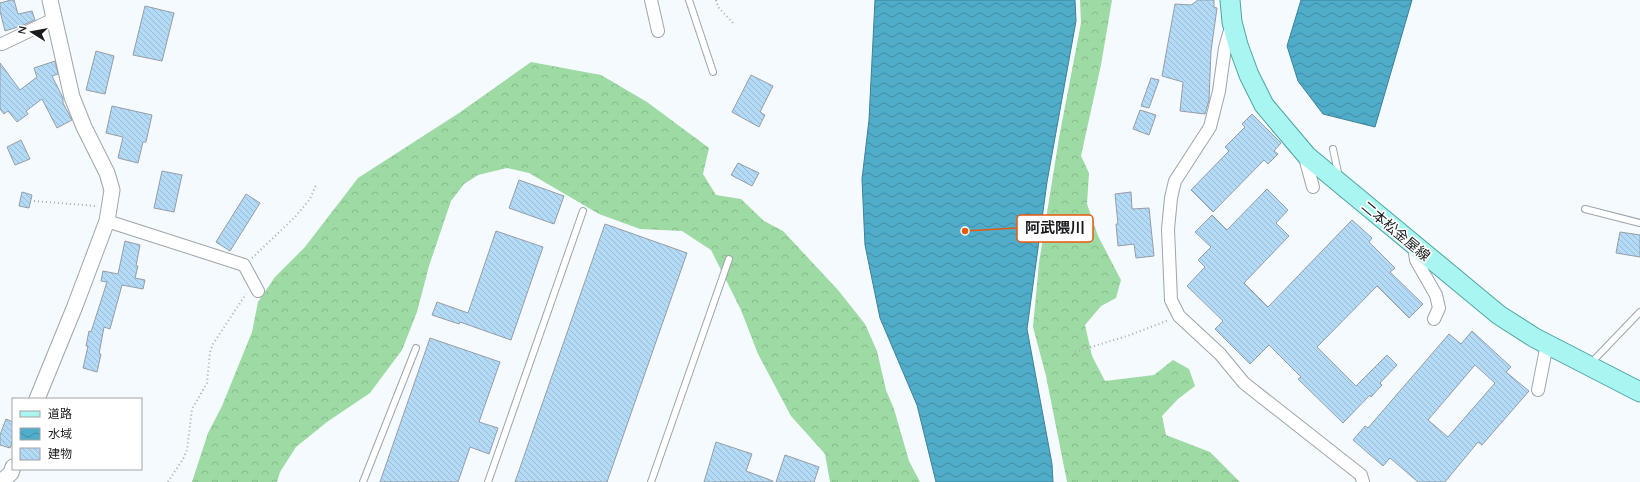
<svg xmlns="http://www.w3.org/2000/svg" width="1640" height="482" viewBox="0 0 1640 482" font-family="Quicksand,'Noto Sans JP',sans-serif">
  <defs>
    <pattern id="forest-crowns" width="20" height="18" patternUnits="userSpaceOnUse"><rect width="20" height="18" fill="#9edaa4"/><path d="M2 6a3 3 0 1 1 6 0M12 15a3 3 0 1 1 6 0" fill="none" stroke="#88ba8d"/></pattern>
    <pattern id="water-waves" width="16" height="10" patternUnits="userSpaceOnUse"><rect width="16" height="10" fill="#4fadca"/><path d="M0 5q4-4 8 0t8 0" fill="none" stroke="#418ca3"/></pattern>
    <pattern id="building-back-hatch" width="6" height="6" patternUnits="userSpaceOnUse"><rect width="6" height="6" fill="#b3dbf8"/><path d="M-1 5l2 2M0 0l6 6M5-1l2 2" fill="none" stroke="#99bbd4"/></pattern>
  </defs>
  <rect width="100%" height="100%" fill="#f4fafe"/>
  <g fill="url(#forest-crowns)">
    <polygon points="1080,0 1112,0 1101,65 1081,156 1089,173 1087,204 1098,236 1121,280 1116,298 1101,306 1085,325 1092,356 1105,381 1154,375 1173,360 1189,369 1195,386 1178,399 1162,416 1166,435 1210,452 1240,482 1067,482 1046,376 1033,327 1039,263 1059,138 1081,23"/>
    <polygon points="531,62 601,75 647,102 709,148 703,174 716,195 741,199 764,221 783,231 838,290 865,324 877,351 886,390 894,409 909,461 920,482 830,482 825,454 791,416 758,354 741,310 711,250 682,231 640,229 599,214 529,173 507,168 478,175 464,184 451,201 429,266 417,312 402,350 370,393 327,422 296,447 280,472 277,482 192,482 208,433 222,406 252,332 258,302 275,277 305,247 358,178 459,113"/>
  </g>
  <g fill="url(#water-waves)" stroke="#3f8196">
    <polygon points="875,0 1075,0 1076,21 1047,182 1027,329 1052,464 1053,482 936,482 917,405 880,318 865,245 862,179 869,120"/>
    <polygon points="1301,0 1412,0 1375,127 1323,114 1298,81 1287,46"/>
  </g>
  <g fill="url(#building-back-hatch)" stroke="#969da3" fill-rule="evenodd">
    <polygon points="11,0 14,0 18,14 32,11 35,20 21,26 5,31 0,11 0,3"/>
    <polygon points="1198,0 1214,0 1214,7 1217,8 1211,51 1209,100 1205,114 1180,111 1183,82 1162,76 1175,4 1191,5"/>
    <polygon points="145,6 174,13 162,61 133,55"/>
    <polygon points="96,51 114,56 105,94 86,90"/>
    <polygon points="55,61 58,74 52,76 63,98 63,103 72,120 57,128 42,99 26,111 28,114 17,122 8,111 4,114 0,109 0,63 20,90 37,77 34,68"/>
    <polygon points="751,75 773,86 760,112 765,115 759,127 732,112"/>
    <polygon points="1151,78 1159,80 1149,108 1141,106"/>
    <polygon points="112,106 152,115 146,142 143,142 138,163 118,158 123,137 106,133"/>
    <polygon points="1140,110 1156,115 1149,135 1133,129"/>
    <polygon points="1252,114 1281,143 1274,151 1278,154 1268,164 1264,160 1213,212 1191,190 1229,151 1225,147 1245,127 1242,124"/>
    <polygon points="21,140 30,159 15,165 7,147"/>
    <polygon points="738,163 759,173 752,186 731,175"/>
    <polygon points="162,171 182,175 174,212 154,208"/>
    <polygon points="519,180 564,196 554,224 509,208"/>
    <polygon points="1267,189 1288,210 1276,223 1289,236 1244,283 1268,307 1352,220 1372,238 1369,242 1395,268 1390,272 1423,304 1409,318 1377,286 1317,347 1356,386 1387,355 1397,365 1380,383 1382,385 1371,397 1370,395 1343,423 1298,379 1301,377 1269,345 1250,364 1215,329 1223,321 1187,286 1205,267 1198,260 1211,247 1195,232 1212,215 1227,230"/>
    <polygon points="22,192 32,195 29,208 19,206"/>
    <polygon points="1131,192 1132,209 1149,208 1154,256 1136,258 1134,244 1118,246 1116,224 1118,224 1115,194"/>
    <polygon points="246,194 260,203 230,251 216,242"/>
    <polygon points="605,224 687,253 607,482 515,482"/>
    <polygon points="496,231 543,247 511,340 460,322 459,324 432,315 437,302 468,313"/>
    <polygon points="1620,232 1640,235 1640,257 1616,253"/>
    <polygon points="125,241 140,245 136,266 138,266 135,278 145,280 143,289 122,285 110,329 104,327 99,354 101,354 97,372 83,368 88,346 86,346 89,331 91,332 107,282 101,281 103,271 118,274"/>
    <path d="M1472,331L1511,367L1506,372L1529,391L1482,445L1478,442L1445,482H1418L1390,458L1383,466L1353,440L1365,426L1368,428L1449,334L1461,344ZM1475,365L1495,383L1448,437L1428,420Z"/>
    <polygon points="430,338 500,362 479,422 498,428 489,454 470,447 458,482 380,482"/>
    <polygon points="6,419 13,422 13,440 10,448 0,445 0,435"/>
    <polygon points="716,442 752,454 746,471 773,481 773,482 704,482"/>
    <polygon points="785,455 819,467 814,482 776,482"/>
  </g>
  <g fill="none" stroke-linecap="round" stroke-linejoin="round">
    <g stroke="#9ea5ab" stroke-width="8">
      <g id="service">
        <polyline points="689,0 713,72"/>
        <polyline points="1333,149 1339,177"/>
        <polyline points="1585,209 1640,223"/>
        <polyline points="1590,364 1640,312"/>
        <polyline points="363,482 416,348"/>
        <polyline points="488,482 583,211"/>
        <polyline points="651,482 729,259"/>
      </g>
    </g>
    <g stroke="#9ea5ab" stroke-width="14">
      <g id="minor">
        <polyline points="651,0 658,31"/>
        <polyline points="1231,27 1225,48 1219,91 1210,127 1175,181 1171,198 1168,229 1171,300 1179,316 1220,354 1244,383 1361,475 1363,482"/>
        <polyline points="2,44 54,19"/>
        <polyline points="1304,154 1313,187"/>
        <polyline points="107,221 244,265 258,291"/>
        <polyline points="1414,246 1416,260 1436,295 1439,308 1434,319"/>
        <polyline points="1538,390 1547,344"/>
      </g>
    </g>
    <g stroke="#9ea5ab" stroke-width="17">
      <g id="tertiary">
        <polyline points="37,399 75,306 107,221 112,190 107,173 84,127 72,97 50,0"/>
        <polyline points="1,482 11,473 13,467"/>
      </g>
    </g>
    <g stroke="#50a5a1" stroke-width="21">
      <polyline id="primary" points="1230,0 1232,22 1238,45 1249,75 1264,105 1307,156 1499,315 1535,338 1640,392"/>
    </g>
    <g stroke="#a8acaf" stroke-width="2" stroke-dasharray="1 3" stroke-linecap="butt">
      <polyline points="716,0 718,7 733,23"/>
      <polyline points="34,201 96,206"/>
      <polyline points="252,258 295,217 310,199 316,185"/>
      <polyline points="1075,352 1130,335 1169,320"/>
      <polyline points="168,482 183,459 187,450 192,409 207,383 210,352 213,344 246,294"/>
    </g>
    <use href="#service" stroke="#fff" stroke-width="6"/>
    <use href="#minor" stroke="#fff" stroke-width="12"/>
    <use href="#tertiary" stroke="#fff" stroke-width="15"/>
    <use href="#primary" stroke="#a8f5f1" stroke-width="19"/>
  </g>
  <g text-anchor="middle" dominant-baseline="central" stroke-width="3.5" stroke-linejoin="round" paint-order="stroke">
    <g font-size="14" fill="#191b1d" stroke="#fff">
      <text transform="translate(1396 231) rotate(40)">二本松金屋線</text>
    </g>
  </g>
  <path fill="none" stroke="#e8590c" stroke-width="1.5" d="M965 231L1017 228"/>
  <circle fill="#e8590c" stroke="#fff" stroke-width="1.5" cx="965" cy="231" r="4"/>
  <rect fill="#fff" stroke="#e8590c" stroke-width="1.5" x="1017" y="215" width="76" height="27" rx="4"/>
  <g font-size="15" text-anchor="middle" font-weight="bold" fill="#191b1d">
    <text x="1055" y="233">阿武隈川</text>
  </g>
  <rect x="12" y="398" width="130" height="72" fill="#ffffff" stroke="#a3a4a5"/>
  <rect x="20" y="411" width="20" height="6" fill="#a8f5f1" stroke="#a3a4a5"/>
  <text x="48" y="418" font-size="12" fill="#191b1d">道路</text>
  <rect x="20" y="428" width="20" height="12" fill="url(#water-waves)" stroke="#a3a4a5"/>
  <text x="48" y="438" font-size="12" fill="#191b1d">水域</text>
  <rect x="20" y="448" width="20" height="12" fill="url(#building-back-hatch)" stroke="#a3a4a5"/>
  <text x="48" y="458" font-size="12" fill="#191b1d">建物</text>
  <g transform="translate(32 32) rotate(281)" stroke="#ffffff" stroke-width="3" paint-order="stroke">
  <path d="M0-3L7 15L0 10L-7 15Z" fill="#191b1d"/>
  <text y="-6" font-size="11" font-weight="bold" text-anchor="middle" fill="#191b1d">N</text>
  </g>
</svg>
